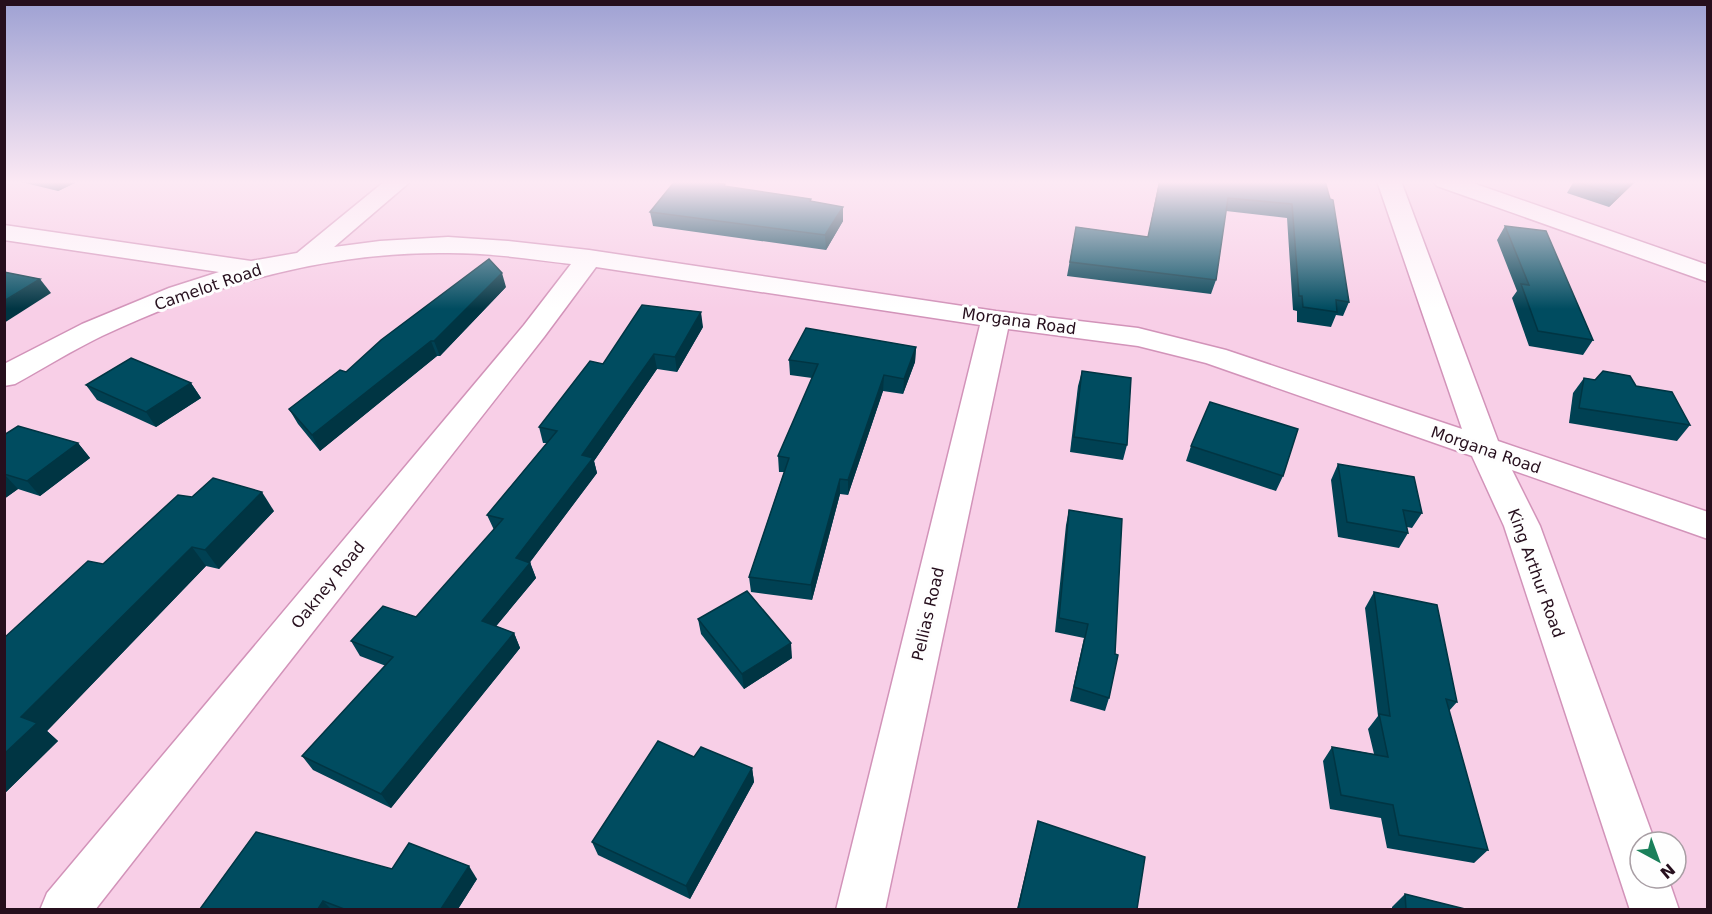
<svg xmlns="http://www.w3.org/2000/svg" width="1712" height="914" viewBox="0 0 1712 914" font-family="'DejaVu Sans',sans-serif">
  <rect width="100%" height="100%" fill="#f8cfe7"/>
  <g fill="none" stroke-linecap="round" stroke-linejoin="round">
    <g stroke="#d293b9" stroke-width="3">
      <g id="minor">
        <path d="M385,181H411L334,247L380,241L448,237L508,241L589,250L996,311L1138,328L1226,350L1462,429L1377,181H1401L1498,441L1708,512V539L1512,470L1540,526L1655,842H1640V878H1668L1679,910H1630L1504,526L1472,456L1206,363L1138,346L1008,329L885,910H836L980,325L596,267L544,337L95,910H40L47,893L524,325L571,264C531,259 490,253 449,253C329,251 210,285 102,336C73,350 44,368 15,384L4,386V364L82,324L169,288L219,272L4,240V225L251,261L297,253Z"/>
        <polygon points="1433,181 1467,181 1708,265 1708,282 1437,186"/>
      </g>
    </g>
    <use href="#minor" fill="#fff" fill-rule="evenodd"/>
  </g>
  <g fill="#004153">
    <polygon points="17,181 79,181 58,191"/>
    <polygon points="1159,181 1325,181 1349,302 1343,316 1336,315 1331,327 1297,322 1297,311 1293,310 1287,218 1226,211 1216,280 1211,294 1067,276 1076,227 1148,237"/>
    <polygon points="1574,181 1636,181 1609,207 1567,193"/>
    <polygon points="726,186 811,201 843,221 826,250 653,226 650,212"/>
    <polygon points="1505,226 1593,340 1583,355 1529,346 1512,298 1517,291 1497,240"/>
    <polygon points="506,287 440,356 437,356 320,451 298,424 289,409 346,372"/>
    <polygon points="703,327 677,372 657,369 594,461 597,473 530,562 536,578 496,626 514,633 520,648 391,808 313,770 302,756 386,666 360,656 351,641 416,617 494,530 487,515 547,443 543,443 539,427 603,364"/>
    <polygon points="916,347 915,362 903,394 883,391 848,495 840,494 812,600 751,592 749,577 784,472 779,472 778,456 812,378 790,375 789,360"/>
    <polygon points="1082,371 1127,445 1123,460 1070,452 1078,386"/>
    <polygon points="1584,378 1636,386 1690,425 1677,441 1569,423 1573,393"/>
    <polygon points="191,383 201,398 156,427 97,400 86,385"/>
    <polygon points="4,435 78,443 90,458 40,496 18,489 4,499"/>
    <polygon points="1191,446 1283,476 1276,491 1186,461"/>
    <polygon points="1338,464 1422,513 1412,528 1407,527 1408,533 1399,548 1338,537 1331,480"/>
    <polygon points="192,497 274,511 219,569 206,566 47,731 58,741 4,794 103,564"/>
    <polygon points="1069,510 1109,698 1105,711 1070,701 1084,638 1055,632 1066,525"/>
    <polygon points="1374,592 1457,702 1449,711 1488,850 1474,863 1387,848 1381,818 1330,809 1323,761 1332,747 1374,754 1368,729 1378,716 1365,608"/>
    <polygon points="698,619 792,658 744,689 701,634"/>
    <polygon points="694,757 752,768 754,782 690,899 598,855 592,842"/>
    <polygon points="1038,821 1137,909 1017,909"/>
    <polygon points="392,869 477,879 458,909 200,909"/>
    <polygon points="1405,894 1465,909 1392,909 1392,907"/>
  </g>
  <g fill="#003543">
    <polygon points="51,181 79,181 58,191"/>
    <polygon points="1631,181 1636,181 1609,207 1616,195"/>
    <polygon points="843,207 843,221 826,250 825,235"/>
    <polygon points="502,273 506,287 440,356 434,341"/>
    <polygon points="40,279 51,293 4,323 4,301"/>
    <polygon points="701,312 703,327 677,372 675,357"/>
    <polygon points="431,341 437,356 320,451 312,435"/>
    <polygon points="916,347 915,362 903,394 904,379"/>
    <polygon points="654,354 657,369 594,461 597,473 525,569 530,563 536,578 488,636 482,621 516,558 582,455"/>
    <polygon points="884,375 883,391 848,495 848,480"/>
    <polygon points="191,383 201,398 156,427 146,412"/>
    <polygon points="78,443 90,458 40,496 27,481"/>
    <polygon points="4,474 18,489 4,499"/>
    <polygon points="840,479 840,494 812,600 811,585"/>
    <polygon points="262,492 274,511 219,569 205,550"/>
    <polygon points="192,547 206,566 47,731 58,741 4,794 4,754 21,717"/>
    <polygon points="514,633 520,648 391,808 381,794"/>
    <polygon points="791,643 792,658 744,689 742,674"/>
    <polygon points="752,768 754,782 690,899 686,886"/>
    <polygon points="469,866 477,879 458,909 441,909"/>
    <polygon points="323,901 331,909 318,909"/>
  </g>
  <g fill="#004c60" stroke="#003543" stroke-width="1.5">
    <polygon points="675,181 701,181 725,184 724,186 811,199 810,201 843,207 825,235 650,212"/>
    <polygon points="1160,181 1325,181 1330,199 1333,200 1349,302 1336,300 1337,312 1303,307 1302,296 1299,296 1292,204 1228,198 1216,280 1070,262 1076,227 1148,237"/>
    <polygon points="1574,181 1631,181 1616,195"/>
    <polygon points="1505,226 1546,231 1593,340 1538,331 1521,284 1529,285"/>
    <polygon points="489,259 502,273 434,341 431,341 312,435 289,409 340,370 346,372 381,340"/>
    <polygon points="4,272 40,279 4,301"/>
    <polygon points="642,305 701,312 675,357 654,354 582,455 593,458 516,558 530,563 482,621 514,633 381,794 302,756 393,657 351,641 383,606 416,617 503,519 487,515 557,431 539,427 590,361 603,364"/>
    <polygon points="806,328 916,347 904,379 884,375 848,480 840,479 811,585 749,577 789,458 778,456 818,364 789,360"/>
    <polygon points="131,358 191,383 146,412 86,385"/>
    <polygon points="1082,371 1131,378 1127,445 1074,437"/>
    <polygon points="1603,371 1630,376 1636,386 1672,392 1690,425 1579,408 1584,378 1595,380"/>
    <polygon points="1210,402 1298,429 1283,476 1191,446"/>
    <polygon points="18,426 78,443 27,481 4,474 4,435"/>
    <polygon points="1338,464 1414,477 1422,513 1403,510 1408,533 1347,522"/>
    <polygon points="213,478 262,492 205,550 192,547 21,717 37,723 4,754 4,638 88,561 103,564 178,495 192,497"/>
    <polygon points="1069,510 1122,519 1115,654 1118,655 1109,698 1074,687 1088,624 1059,618"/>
    <polygon points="747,591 791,643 742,674 698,619"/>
    <polygon points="1374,592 1437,605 1457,702 1446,699 1488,850 1399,835 1393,805 1341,795 1332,747 1388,757 1379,714 1390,716"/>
    <polygon points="658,741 694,757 701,747 752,768 686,886 592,842"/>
    <polygon points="1038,821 1145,857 1137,909 1018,909"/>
    <polygon points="256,832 392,869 409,843 469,866 441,909 344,909 323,901 318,909 200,909"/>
    <polygon points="1405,894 1465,909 1406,909"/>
  </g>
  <linearGradient id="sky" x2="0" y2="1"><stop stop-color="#9ea1d3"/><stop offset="0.59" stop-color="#fce9f4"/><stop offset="1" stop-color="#fce9f4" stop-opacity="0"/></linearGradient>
  <rect width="1712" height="309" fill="url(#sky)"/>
  <g text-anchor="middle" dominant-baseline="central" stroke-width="6" stroke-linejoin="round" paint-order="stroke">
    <g font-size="16" fill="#260f1d" stroke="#fefefe">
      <text transform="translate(208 287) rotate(-19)">Camelot Road</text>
      <text transform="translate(1019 321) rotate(8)">Morgana Road</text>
      <text transform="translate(1486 450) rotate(19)">Morgana Road</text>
      <text transform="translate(1536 573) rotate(70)">King Arthur Road</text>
      <text transform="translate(328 585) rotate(-51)">Oakney Road</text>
      <text transform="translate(928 614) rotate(-77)">Pellias Road</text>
    </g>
  </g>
  <rect width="1712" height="914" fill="none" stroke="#260f1d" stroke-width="12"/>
  <g transform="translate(1658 860) rotate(139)"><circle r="28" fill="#fefefe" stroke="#a89ea4" stroke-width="1.5"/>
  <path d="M0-4.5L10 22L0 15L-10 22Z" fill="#1a805a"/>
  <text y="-9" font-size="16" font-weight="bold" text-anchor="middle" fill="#260f1d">N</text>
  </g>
</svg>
